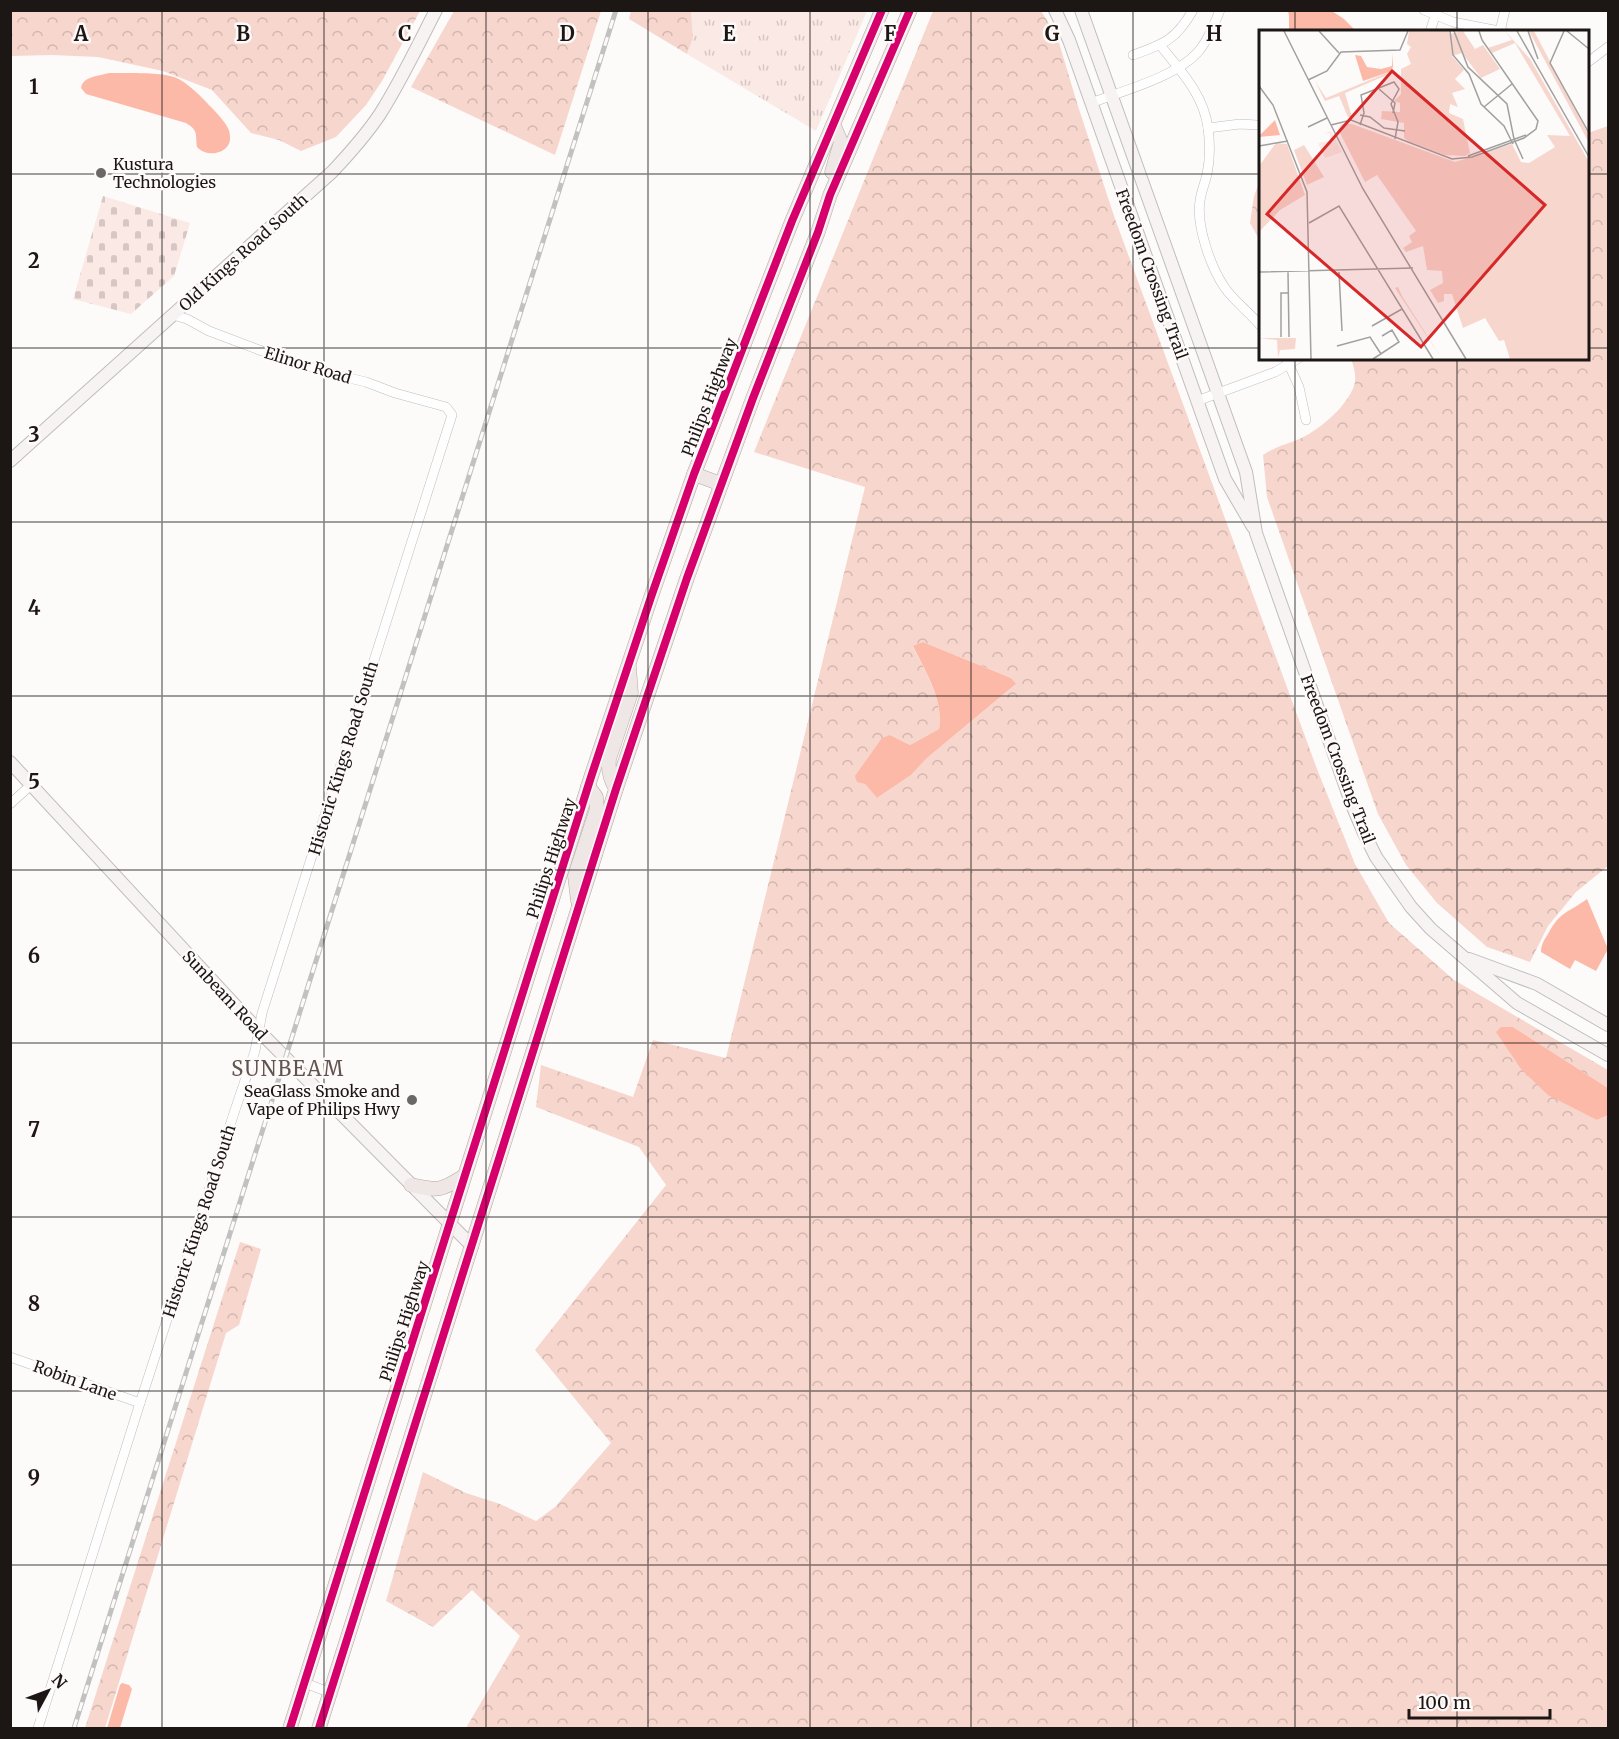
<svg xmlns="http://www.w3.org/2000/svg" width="1619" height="1739" viewBox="0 0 1619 1739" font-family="Merriweather,serif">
  <defs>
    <pattern id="grass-tufts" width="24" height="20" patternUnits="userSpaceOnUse" patternTransform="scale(1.5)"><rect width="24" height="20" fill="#fae9e5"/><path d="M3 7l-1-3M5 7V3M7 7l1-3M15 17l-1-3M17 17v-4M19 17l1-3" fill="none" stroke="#d6c7c4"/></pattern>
    <pattern id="forest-crowns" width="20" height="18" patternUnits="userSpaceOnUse" patternTransform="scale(1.5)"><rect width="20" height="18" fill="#f7d6cd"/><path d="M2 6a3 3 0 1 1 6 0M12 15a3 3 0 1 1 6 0" fill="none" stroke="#d3b7af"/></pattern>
    <pattern id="cemetery-stones" width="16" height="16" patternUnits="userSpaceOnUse" patternTransform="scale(1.5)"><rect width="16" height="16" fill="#fae9e5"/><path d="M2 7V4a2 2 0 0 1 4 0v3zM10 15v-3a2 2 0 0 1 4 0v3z" fill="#d6c7c4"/></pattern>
  </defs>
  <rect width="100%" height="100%" fill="#fcfbfa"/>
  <polygon fill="url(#grass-tufts)" points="691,11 867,11 816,131 687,54 693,38"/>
  <g fill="url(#forest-crowns)" fill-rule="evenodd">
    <polygon points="10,11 11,10 420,11 382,81 366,105 336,137 301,151 279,140 251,133 212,90 163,71 98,57 52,55 11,56"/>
    <polygon points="454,11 601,11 555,155 411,87"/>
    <polygon points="631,11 691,11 693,38 687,54 629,19"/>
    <path d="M933,11H1041L1057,36L1077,103L1114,216L1317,769L1355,864L1389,923L1454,980L1608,1070V1088L1513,1027L1597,1120L1608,1115V1728H466L520,1636L472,1590L433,1627L386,1601L423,1472L466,1493L500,1504L536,1521L555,1507L611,1443L535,1350L666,1185L639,1147L536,1107L541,1065L633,1097L653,1040L726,1058L865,487L754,452ZM923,642L1011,678L1015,685L927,758L911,775L877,798L865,784L890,735L910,745L939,729C944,701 925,671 913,647Z"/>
    <path d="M1608,126V866L1576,892L1548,926L1530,962L1487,947L1437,903L1406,865L1378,814L1267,497L1263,455C1275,447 1284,445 1297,440C1317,432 1346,408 1354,386C1357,377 1354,367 1351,359L1588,358V133Z"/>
    <polygon points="1260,181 1260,241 1250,223 1254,196"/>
    <polygon points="240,1242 261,1249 239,1325 226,1333 105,1728 85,1728"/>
  </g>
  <polygon fill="url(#cemetery-stones)" points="103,196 190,223 174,276 131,314 73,299"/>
  <g fill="#fdb9a7">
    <polygon points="1288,11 1332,11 1344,19 1356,31 1289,31 1289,16"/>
    <path d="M109,73C124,73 162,72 174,77C188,82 202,98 213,109C219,116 230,126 230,136C232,153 208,159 197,147C195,134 199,131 186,123L86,94L81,88C83,76 99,76 109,73Z"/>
    <path d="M923,642L1011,678L1016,684L927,758L911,775L877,798L865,784L857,782L855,776L882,738L890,735L910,745L939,729C944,700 925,671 913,646Z"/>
    <path d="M1587,899L1608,949L1596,971L1575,960L1570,969L1541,952C1541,945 1544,940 1548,934C1560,911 1568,913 1587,899Z"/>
    <polygon points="1501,1027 1513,1027 1608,1088 1608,1115 1597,1120 1548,1095 1521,1069 1496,1032"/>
    <polygon points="122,1683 129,1685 132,1689 120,1728 107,1728 120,1685"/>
  </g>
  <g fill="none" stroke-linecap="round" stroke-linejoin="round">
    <g stroke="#c0bdbc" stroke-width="10">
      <g id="street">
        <polyline points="1424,10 1453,22 1504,32"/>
        <polyline points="1500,31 1505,10"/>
        <polyline points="1430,32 1435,16"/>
        <path d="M1160,45C1180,70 1204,95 1208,128C1210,143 1210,160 1207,174C1205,183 1201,192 1200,201C1196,226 1211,268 1225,288C1235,302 1249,312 1260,325"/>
        <path d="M1133,55C1164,44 1176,40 1193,10"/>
        <polyline points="1588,62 1608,47"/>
        <path d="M1091,103C1122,91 1176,77 1198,52C1208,40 1214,25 1220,10"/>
        <polyline points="1208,128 1240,124 1257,125"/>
        <polyline points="1286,358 1299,387 1306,420"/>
        <polyline points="1197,401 1275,372 1299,358"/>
        <polyline points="10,804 31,785"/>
        <polyline points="10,1357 140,1403"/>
        <polyline points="305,1683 331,1693"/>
        <polyline points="38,1728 140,1403 234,1113 255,1051 262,1013 452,415 446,407 395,393 366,382 332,374 262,351 209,331 187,319 173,315"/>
      </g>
    </g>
    <g stroke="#c0bdbc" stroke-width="14">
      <g id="secondary">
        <polyline points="1055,10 1069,40 1225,479 1253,527"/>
        <polyline points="1081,10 1246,472 1256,533 1352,805 1364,833 1376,857 1411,907 1431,929 1517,1003 1608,1055"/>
        <path d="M10,461L332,172C349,154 366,135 380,114C401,81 418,45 436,10"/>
        <polyline points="10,762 259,1031 472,1246"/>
        <polyline points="1469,959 1537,984 1608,1025"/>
      </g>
    </g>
    <g stroke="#b5a9a5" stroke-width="15">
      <g id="primary">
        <polyline points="832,172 841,142 834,126"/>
        <polyline points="694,474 721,484"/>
        <path d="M616,789C610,779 608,771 609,759L631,693L629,667"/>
        <polyline points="578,901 575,876 597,809 596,797 588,786"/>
        <path d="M411,1185C438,1191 441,1191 464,1176"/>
        <polyline points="290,1728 591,777 651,597 694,474 759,306 792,221 882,10"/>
        <polyline points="319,1728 616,789 687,578 753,398 818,232 830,195 910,10"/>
      </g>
    </g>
    <use href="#street" stroke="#fffefe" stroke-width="9"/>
    <use href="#secondary" stroke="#f6f3f2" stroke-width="12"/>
    <use href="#primary" stroke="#eee7e6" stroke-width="14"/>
    <g stroke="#c1c1c1" stroke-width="5">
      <polyline id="rail" points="74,1728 616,10"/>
    </g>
    <use href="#rail" stroke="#fdfaf9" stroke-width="3" stroke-dasharray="9" stroke-linecap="butt"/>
    <g stroke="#fdfaf9" stroke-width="11">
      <g id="cycleway">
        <polyline points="290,1728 591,777 651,597 694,474 759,306 792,221 882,10"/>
        <polyline points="319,1728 616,789 687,578 753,398 818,232 830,195 910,10"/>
      </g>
    </g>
    <use href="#cycleway" stroke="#d6006c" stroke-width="8"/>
  </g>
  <path fill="none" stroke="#1c1715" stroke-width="1.5" stroke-opacity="0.55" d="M162,10V1728M324,10V1728M486,10V1728M648,10V1728M810,10V1728M971,10V1728M1133,10V1728M1295,10V32M1457,10V32M10,174H1260M1588,174H1608M10,348H1260M1588,348H1608M1295,358V1728M1457,358V1728M10,522H1608M10,696H1608M10,870H1608M10,1043H1608M10,1217H1608M10,1391H1608M10,1565H1608"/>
  <g fill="#6a6765" stroke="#fdfaf9" stroke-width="2">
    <circle cx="101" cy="173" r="6"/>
    <circle cx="412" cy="1100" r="6"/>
  </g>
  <g text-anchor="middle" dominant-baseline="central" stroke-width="5" stroke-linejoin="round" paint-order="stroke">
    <g font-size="16" fill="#1c1715" stroke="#fdfaf9" text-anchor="start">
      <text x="113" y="164">Kustura<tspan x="113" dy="18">Technologies</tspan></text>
      <text x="400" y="1091" text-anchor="end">SeaGlass Smoke and<tspan x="400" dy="18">Vape of Philips Hwy</tspan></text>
    </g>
    <g font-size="16" fill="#1c1715" stroke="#fdfaf9">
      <text transform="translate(243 252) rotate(-42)">Old Kings Road South</text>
      <text transform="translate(1152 274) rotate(70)">Freedom Crossing Trail</text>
      <text transform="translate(308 365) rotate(17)">Elinor Road</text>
      <text transform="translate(709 397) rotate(-69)">Philips Highway</text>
      <text transform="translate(343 758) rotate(-73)">Historic Kings Road South</text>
      <text transform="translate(1338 759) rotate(69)">Freedom Crossing Trail</text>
      <text transform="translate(551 858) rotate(-72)">Philips Highway</text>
      <text transform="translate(225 995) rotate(47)">Sunbeam Road</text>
      <text transform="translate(199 1221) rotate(-72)">Historic Kings Road South</text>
      <text transform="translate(404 1321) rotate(-72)">Philips Highway</text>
      <text transform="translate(75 1380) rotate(20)">Robin Lane</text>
    </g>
    <g font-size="20" letter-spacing="1.5" fill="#605450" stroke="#fdfaf9">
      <text x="288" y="1068">SUNBEAM</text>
    </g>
  </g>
  <g transform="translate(1259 30)">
    <rect width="330" height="330" fill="#fcfbfa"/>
    <path d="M72,101L83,122L66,128L59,113L71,111V103L64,104Z" fill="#fae9e5"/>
    <path d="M150,1H190V4L204,1L216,19L224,15L241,39L222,48L203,23L193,26L205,40L196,49L206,59L193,63L199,77L191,74L190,83L204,89L211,123L206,126L186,125L149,111L145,108V93L122,89L123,81L141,82V73L135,71L142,64V39L152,34L148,24L152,17L148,14ZM246,1L271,29L330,132V329H251L245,310L240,311L226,288L204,298L193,264H185V271L179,273L171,260L184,253L183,241L168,240L164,216L147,222L144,218L153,212L150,206L157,201L118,145L106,152L79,99L83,94H93L196,132L253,114L262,132L270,133L296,117L288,105L311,106L256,13L233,23L229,18L253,10ZM270,1H275L330,105V113ZM135,40V42L86,63L93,87H89L80,66L66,71L56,51L67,68ZM17,113L28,114L46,165L21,180L0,202V136ZM45,115L65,147L48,155L35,120ZM139,257L143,266L183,329L136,258ZM0,308H37L36,319L21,320L19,328L18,310Z" fill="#f7d6cd"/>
    <path d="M134,23V36L133,41L104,51L96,25L102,26L108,37L122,39L133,36ZM16,90L21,105L0,107V106Z" fill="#fdb9a7"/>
    <path fill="none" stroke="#a2a09e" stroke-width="1.5" d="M25,1L104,159L207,329M60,1L80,23M191,1L194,25L210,44L222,74L245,96L254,114M195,1L209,37L248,74L255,109L264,129M258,1L330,127M269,1L279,29M305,1L291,33L330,103M308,1L330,19M49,50L68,41L82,22L141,20L149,1M0,56L14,75L48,162L52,329M120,59L136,73L134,83M225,77L253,54M101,85L111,87L125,98L146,101M72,95L92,90L193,129L213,127L265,108L277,99L279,91L223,10L220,1M101,95L105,83L102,65L135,52L140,59L132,74L139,92L136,109M49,97L68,88M0,116L29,111M209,126L267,105M50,193L80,176L174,329M0,242L154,238M29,242L30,307M80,242L83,301M113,296L143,279M22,307V263H30M78,316L111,307L122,324M114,329L140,312L133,300L123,306"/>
    <path fill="#d62828" fill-opacity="0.15" stroke="#d62828" stroke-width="3" d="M133,41L286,175L162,317L8,184Z"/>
    <rect width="330" height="330" fill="none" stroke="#1c1715" stroke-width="3"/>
  </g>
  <g font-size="20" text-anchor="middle" font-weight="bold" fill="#1c1715" stroke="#fdfaf9" stroke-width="5" stroke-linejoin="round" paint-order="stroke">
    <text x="81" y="41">A</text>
    <text x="243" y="41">B</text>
    <text x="405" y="41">C</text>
    <text x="567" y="41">D</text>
    <text x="729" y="41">E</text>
    <text x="890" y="41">F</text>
    <text x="1052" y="41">G</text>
    <text x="1214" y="41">H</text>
    <text x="34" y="94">1</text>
    <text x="34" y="268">2</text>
    <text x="34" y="442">3</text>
    <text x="34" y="615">4</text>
    <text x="34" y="789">5</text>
    <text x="34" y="963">6</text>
    <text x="34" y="1137">7</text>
    <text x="34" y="1311">8</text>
    <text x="34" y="1485">9</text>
  </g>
  <rect width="1619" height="1739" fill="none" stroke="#1c1715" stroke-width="24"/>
  <g transform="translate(48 1691) rotate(49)" stroke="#fdfaf9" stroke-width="4.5" paint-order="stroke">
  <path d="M0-4.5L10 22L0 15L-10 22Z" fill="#1c1715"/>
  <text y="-9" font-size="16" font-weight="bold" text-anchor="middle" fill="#1c1715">N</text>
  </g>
  <path d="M1409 1709v9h141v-9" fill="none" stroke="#1c1715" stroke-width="3"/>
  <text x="1418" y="1709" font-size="18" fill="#1c1715" stroke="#fdfaf9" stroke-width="4.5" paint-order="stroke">100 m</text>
</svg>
